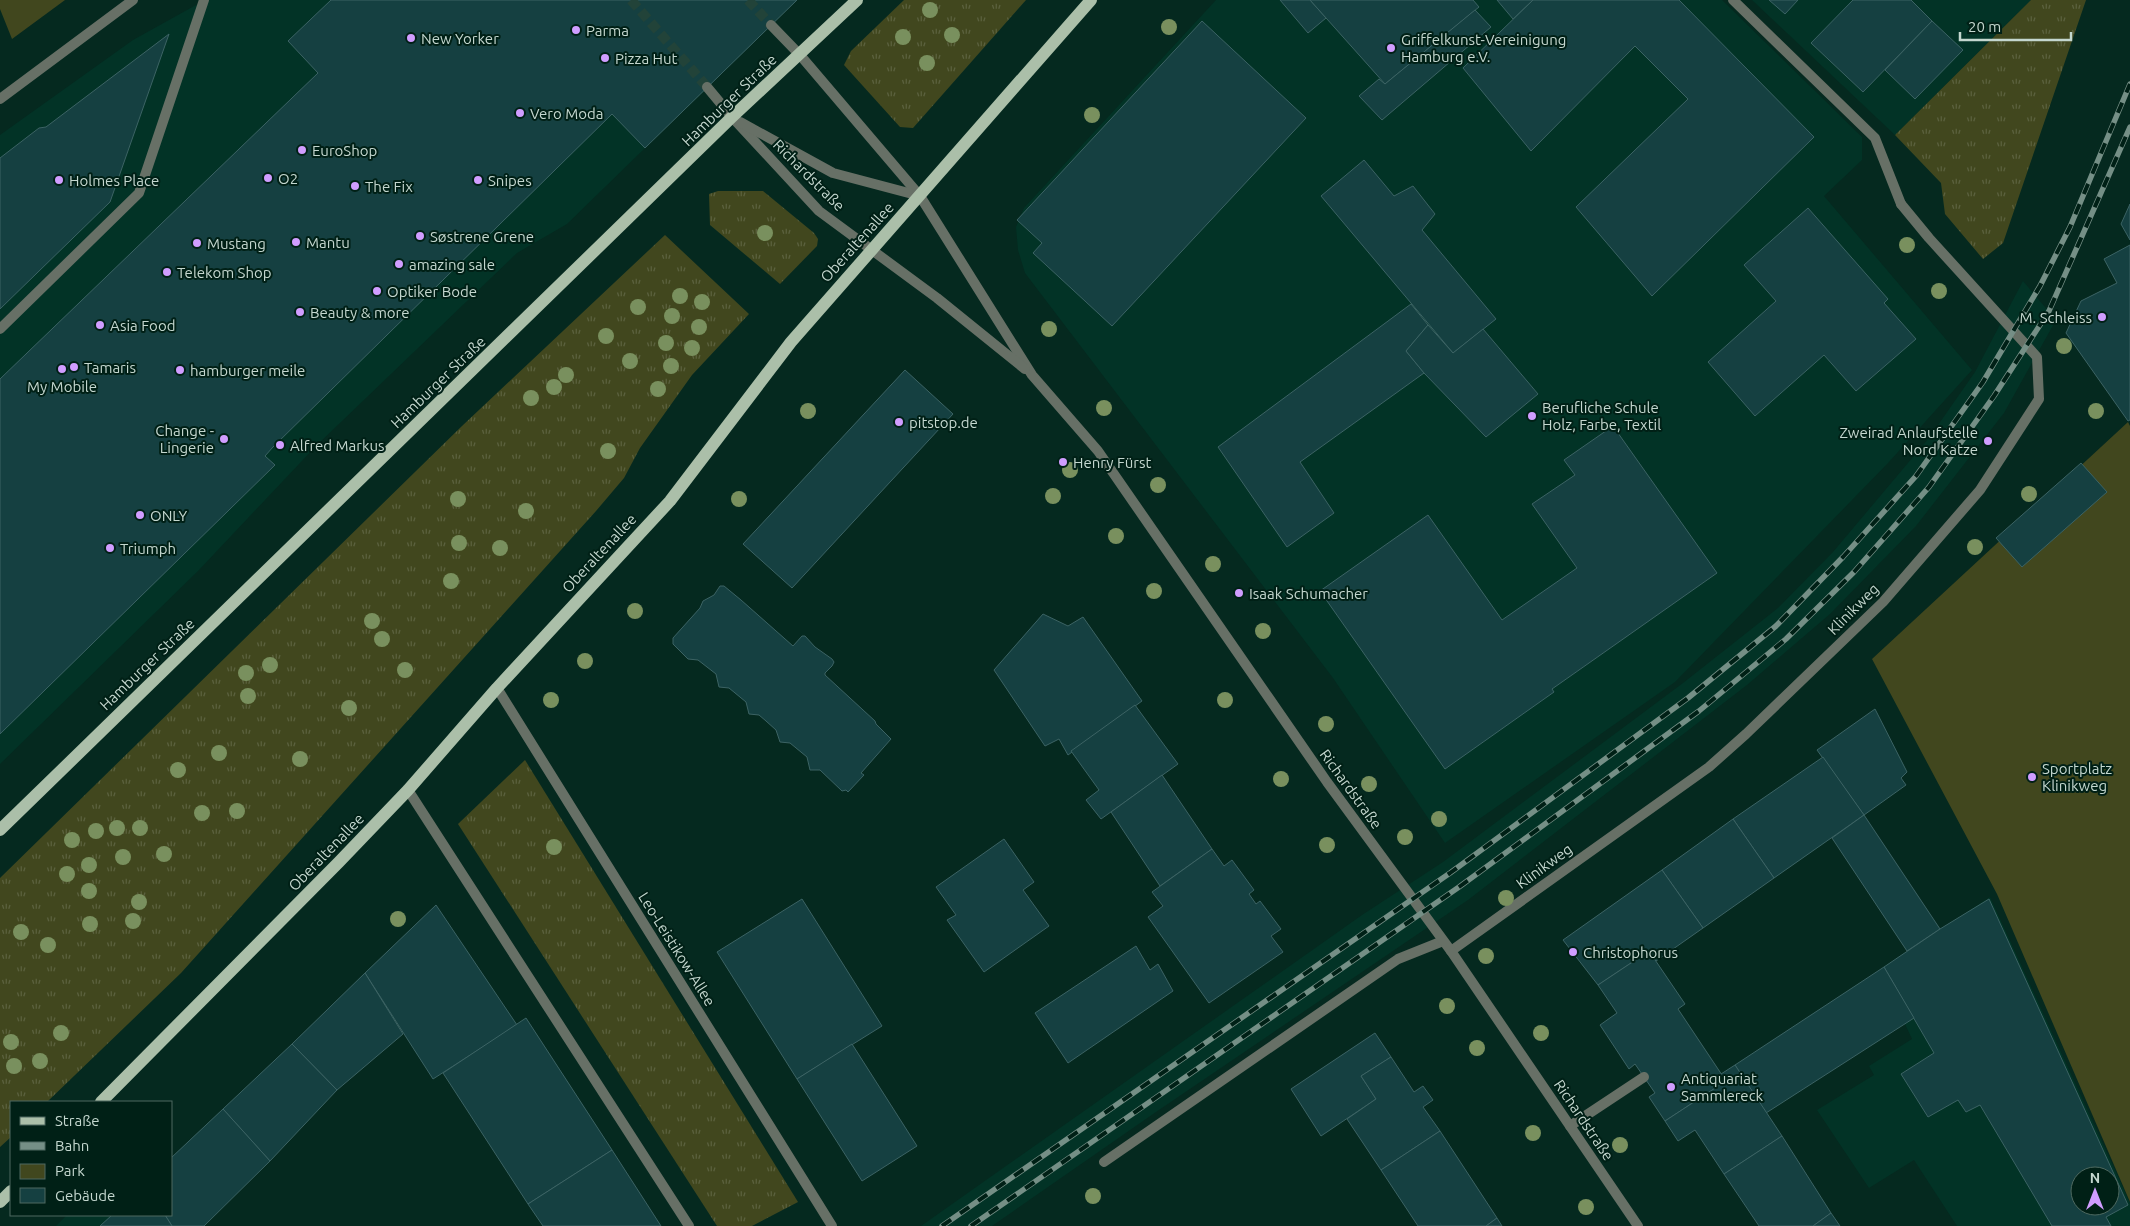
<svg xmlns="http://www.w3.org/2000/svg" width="2130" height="1226" viewBox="0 0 2130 1226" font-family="Ubuntu,sans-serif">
  <defs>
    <pattern id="grass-tufts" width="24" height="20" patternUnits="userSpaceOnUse" patternTransform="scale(1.25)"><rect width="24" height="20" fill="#41471e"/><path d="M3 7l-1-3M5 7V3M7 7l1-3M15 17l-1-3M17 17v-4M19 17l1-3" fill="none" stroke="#5b613e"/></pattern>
  </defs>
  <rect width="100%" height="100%" fill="#05291f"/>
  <g fill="#023326" fill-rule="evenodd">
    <polygon points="205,0 797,0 567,224 517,253 316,446 198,571 0,764 0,135 133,40"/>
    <polygon points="1216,0 1722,0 1862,137 1862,160 1824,196 1972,370 1888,463 1675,682 1445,843 1333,678 1025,273 1018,250 1016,227 1024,208"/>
    <polygon points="1752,0 2031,0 1895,135"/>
    <polygon points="2023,281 2056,320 2004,413 1916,526 1830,614 1747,685 1468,900 1156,1112 992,1226 921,1226 1362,915 1443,862 1683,683 1778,608 1833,552 1929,438 1975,372"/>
    <path d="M1990,897L2130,1203V1226H1957L1914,1160L1869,1188L1817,1110L1874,1075L1869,1066L1912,1039L1905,1024L1913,1017L1885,966ZM2080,1176H2110V1206H2080Z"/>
    <polygon points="67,1215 168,1215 176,1226 56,1226"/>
  </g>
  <g fill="url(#grass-tufts)">
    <polygon points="904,0 1026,0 913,128 900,127 844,65 851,51"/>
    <polygon points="2031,0 2086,0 2003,243 1983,259 1945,214 1941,183 1895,135"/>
    <polygon points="718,191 763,191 814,233 818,239 817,246 780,284 710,225 709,194"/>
    <polygon points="665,235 749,314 692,375 640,448 624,478 596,511 181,973 47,1102 11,1102 11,1137 0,1147 0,878 462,426"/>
    <polygon points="525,760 798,1202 752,1226 717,1226 458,824"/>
  </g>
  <g fill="#41471e">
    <polygon points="0,0 65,0 12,39 0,9"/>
    <polygon points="2128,422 2130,426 2130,1202 1997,894 1872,659"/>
  </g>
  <g fill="#154041" stroke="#3c6364" fill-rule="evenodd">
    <polygon points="331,0 797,0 645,148 612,114 273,447 265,456 275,465 0,734 0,379 318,73 288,41"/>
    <polygon points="1280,0 1310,0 1326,18 1308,33"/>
    <polygon points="1310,0 1473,0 1479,7 1385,84"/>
    <polygon points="1497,0 1533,0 1513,19"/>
    <polygon points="1533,0 1679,0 1814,137 1652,296 1576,207 1688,99 1635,46 1531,151 1463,68"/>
    <polygon points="1769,0 1798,0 1785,14"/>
    <polygon points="1853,0 1911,0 1932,21 1863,92 1811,43"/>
    <polygon points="1475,10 1491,27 1382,120 1359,96 1379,79 1385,84"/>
    <polygon points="1202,21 1306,118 1112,326 1033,253 1042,243 1017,220"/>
    <polygon points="1932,21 1963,50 1915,99 1885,70"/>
    <polygon points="169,34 110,202 0,309 0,158 39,128 46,127"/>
    <polygon points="1364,160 1394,196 1413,186 1435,214 1422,230 1496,319 1453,353 1321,196"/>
    <polygon points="2130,204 2130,240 2121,224"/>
    <polygon points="1808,208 1888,299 1884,303 1916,339 1856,391 1824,355 1755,416 1708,362 1776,301 1744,265"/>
    <polygon points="2130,245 2130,420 2128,421 2066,333 2081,301 2117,283 2104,259"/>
    <polygon points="1411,304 1428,325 1406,351 1424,373 1300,462 1334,513 1287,547 1218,447"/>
    <polygon points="1428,325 1453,353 1483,329 1538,394 1486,437 1424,373 1406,351"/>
    <polygon points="905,370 953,414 792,588 743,544"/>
    <polygon points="1613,426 1717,573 1552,689 1554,692 1445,769 1320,591 1428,515 1502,620 1577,568 1532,504 1575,475 1564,460"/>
    <polygon points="2081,463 2107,492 2022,567 1996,538"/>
    <polygon points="720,586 724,586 741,600 793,646 802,636 805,636 815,647 832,659 834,662 832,666 825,673 825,675 875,721 876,724 891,739 861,773 864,775 848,792 846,790 842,791 820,770 810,770 807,757 790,743 780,742 776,730 766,721 759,715 749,714 746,702 729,688 719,687 716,674 698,660 688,659 673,644 673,638 700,608 703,601 714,595"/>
    <polygon points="1043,614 1068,626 1083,617 1142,701 1068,755 1059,739 1045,746 994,670"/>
    <polygon points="1135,705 1178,764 1101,819 1086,800 1099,790 1071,751"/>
    <polygon points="1875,709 1907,772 1901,778 1906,785 1864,815 1817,750"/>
    <polygon points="1823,757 1864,815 1774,878 1733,819"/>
    <polygon points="1162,775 1212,849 1160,886 1111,812"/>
    <polygon points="1864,815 1940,929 1907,951 1832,838"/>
    <polygon points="1733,819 1774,878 1703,928 1662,870"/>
    <polygon points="1004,839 1034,882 1023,890 1049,926 984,972 947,920 956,915 936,887"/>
    <polygon points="1212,849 1224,866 1232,860 1254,890 1249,894 1256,904 1260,901 1281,929 1271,936 1283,952 1209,1003 1148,917 1163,906 1152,892"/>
    <polygon points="1662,870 1703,928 1656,961 1649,951 1598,985 1563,940"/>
    <polygon points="802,899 882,1026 797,1079 717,952"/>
    <path d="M1989,899L2128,1205L2106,1217L2111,1226H2052L1980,1105L1966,1112L1958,1100L1928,1117L1901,1074L1934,1053L1884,967L1940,929ZM2080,1176H2110V1206H2080Z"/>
    <polygon points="436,905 517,1025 433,1079 365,973"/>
    <polygon points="1136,946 1150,970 1158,964 1173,991 1068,1063 1035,1013"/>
    <polygon points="1649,951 1685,1004 1678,1009 1726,1081 1665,1121 1649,1097 1655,1093 1635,1064 1629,1069 1600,1025 1617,1013 1598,985"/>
    <polygon points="1884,967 1914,1018 1766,1113 1735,1065"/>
    <polygon points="365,973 403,1034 337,1090 292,1044"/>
    <polygon points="526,1018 612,1150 528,1204 443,1073"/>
    <polygon points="1375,1033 1391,1057 1361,1076 1376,1099 1321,1136 1291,1089"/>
    <polygon points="292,1044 337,1090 270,1161 223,1109"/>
    <polygon points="852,1044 917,1146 862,1181 797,1079"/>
    <polygon points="1391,1057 1414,1092 1423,1086 1433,1100 1423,1107 1440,1131 1381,1170 1347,1119 1376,1099 1361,1076"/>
    <polygon points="1735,1065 1782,1136 1724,1174 1695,1130 1678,1141 1665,1121 1726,1081 1721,1074"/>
    <polygon points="223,1109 270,1161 204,1226 172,1226 165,1215 171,1215 171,1158"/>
    <polygon points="1440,1131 1497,1218 1486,1226 1418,1226 1381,1170"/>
    <polygon points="1782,1136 1831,1213 1813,1226 1759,1226 1724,1174"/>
    <polygon points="612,1150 661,1226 543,1226 528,1204"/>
    <polygon points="1831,1213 1840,1226 1813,1226"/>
    <polygon points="112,1215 165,1215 172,1226 100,1226"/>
    <polygon points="1497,1218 1502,1226 1486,1226"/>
  </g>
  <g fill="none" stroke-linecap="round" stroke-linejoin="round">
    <g stroke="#224339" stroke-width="10" stroke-dasharray="10 5" stroke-linecap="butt">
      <polyline points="631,0 707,87"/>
      <polyline points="748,0 771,25"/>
    </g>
    <g stroke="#677066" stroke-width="10">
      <polyline points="1733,0 1875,138 1901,204"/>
      <polyline points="0,329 139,193 204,0"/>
      <polyline points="1570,1126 1644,1077"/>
      <polyline points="1104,1162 1398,959 1443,941"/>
    </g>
    <g stroke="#677066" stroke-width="10">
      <polyline points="771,25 800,55"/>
      <polyline points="707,87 732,117"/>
      <polyline points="0,99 133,0"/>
      <polyline points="497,688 832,1226"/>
      <polyline points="408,790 689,1226"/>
      <polyline points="1451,951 1709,767 1746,734 1883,602 1980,490 2039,399 2037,357 1929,238 1901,204"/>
    </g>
    <g stroke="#677066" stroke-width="10">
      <polyline points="800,55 920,196 1032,375 1098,451 1327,782 1451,951 1638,1226"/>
      <polyline points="732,117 819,211 937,298 1025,369"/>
      <polyline points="740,122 833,173 920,196"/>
    </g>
    <g stroke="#abbfa9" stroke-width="12">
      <polyline points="0,830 732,117 857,0"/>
      <polyline points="101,1102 339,862 408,790 497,688 670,501 791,342 1091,0"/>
      <polyline points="0,1202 11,1191"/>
    </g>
    <g stroke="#758f86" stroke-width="5.5">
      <g id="rail">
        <polyline points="942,1226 1450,873 1688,698 1776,626 1843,557 1916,476 1983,382 2040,286 2070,227 2130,84"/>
        <polyline points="971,1226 1459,887 1699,711 1786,639 1854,572 1929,487 1994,396 2049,311 2130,127"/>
      </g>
    </g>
    <use href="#rail" stroke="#002016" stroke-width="4" stroke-dasharray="11" stroke-linecap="butt"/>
  </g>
  <g fill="#79905e">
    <circle cx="930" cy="10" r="8"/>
    <circle cx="1169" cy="27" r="8"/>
    <circle cx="952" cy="35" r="8"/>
    <circle cx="903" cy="37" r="8"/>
    <circle cx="927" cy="63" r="8"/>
    <circle cx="1092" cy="115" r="8"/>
    <circle cx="765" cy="233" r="8"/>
    <circle cx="1907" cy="245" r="8"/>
    <circle cx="1939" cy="291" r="8"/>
    <circle cx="680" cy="296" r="8"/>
    <circle cx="702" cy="302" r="8"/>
    <circle cx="638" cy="307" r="8"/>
    <circle cx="672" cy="316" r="8"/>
    <circle cx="699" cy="327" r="8"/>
    <circle cx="1049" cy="329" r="8"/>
    <circle cx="606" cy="336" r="8"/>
    <circle cx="666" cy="343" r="8"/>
    <circle cx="2064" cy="346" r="8"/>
    <circle cx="692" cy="348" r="8"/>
    <circle cx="630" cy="361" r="8"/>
    <circle cx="671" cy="366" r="8"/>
    <circle cx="566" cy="375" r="8"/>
    <circle cx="554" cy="387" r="8"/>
    <circle cx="658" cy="389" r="8"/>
    <circle cx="531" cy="398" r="8"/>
    <circle cx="1104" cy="408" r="8"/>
    <circle cx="808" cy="411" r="8"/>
    <circle cx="2096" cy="411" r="8"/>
    <circle cx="608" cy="451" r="8"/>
    <circle cx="1070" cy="470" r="8"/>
    <circle cx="1158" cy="485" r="8"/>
    <circle cx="2029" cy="494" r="8"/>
    <circle cx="1053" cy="496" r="8"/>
    <circle cx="458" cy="499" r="8"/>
    <circle cx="739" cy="499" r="8"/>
    <circle cx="526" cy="511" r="8"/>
    <circle cx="1116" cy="536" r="8"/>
    <circle cx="459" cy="543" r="8"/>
    <circle cx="1975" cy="547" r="8"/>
    <circle cx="500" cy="548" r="8"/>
    <circle cx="1213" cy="564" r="8"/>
    <circle cx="451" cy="581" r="8"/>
    <circle cx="1154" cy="591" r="8"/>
    <circle cx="635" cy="611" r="8"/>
    <circle cx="372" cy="621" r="8"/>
    <circle cx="1263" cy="631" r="8"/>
    <circle cx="382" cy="639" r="8"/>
    <circle cx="585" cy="661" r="8"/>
    <circle cx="270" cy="665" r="8"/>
    <circle cx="405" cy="670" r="8"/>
    <circle cx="246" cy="673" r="8"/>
    <circle cx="248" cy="696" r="8"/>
    <circle cx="551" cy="700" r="8"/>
    <circle cx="1225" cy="700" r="8"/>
    <circle cx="349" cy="708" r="8"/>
    <circle cx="1326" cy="724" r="8"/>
    <circle cx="219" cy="753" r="8"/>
    <circle cx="300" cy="759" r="8"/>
    <circle cx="178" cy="770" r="8"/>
    <circle cx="1281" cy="779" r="8"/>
    <circle cx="1369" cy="784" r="8"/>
    <circle cx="237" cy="811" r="8"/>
    <circle cx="202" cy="813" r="8"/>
    <circle cx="1439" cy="819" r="8"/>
    <circle cx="117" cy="828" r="8"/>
    <circle cx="140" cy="828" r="8"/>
    <circle cx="96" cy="831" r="8"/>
    <circle cx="1405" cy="837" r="8"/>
    <circle cx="72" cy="840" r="8"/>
    <circle cx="1327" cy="845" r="8"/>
    <circle cx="554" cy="847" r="8"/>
    <circle cx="164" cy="854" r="8"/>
    <circle cx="123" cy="857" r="8"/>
    <circle cx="89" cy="865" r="8"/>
    <circle cx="67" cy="874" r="8"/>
    <circle cx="89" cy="891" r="8"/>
    <circle cx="1506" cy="898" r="8"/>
    <circle cx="139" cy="902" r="8"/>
    <circle cx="398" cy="919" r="8"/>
    <circle cx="133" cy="921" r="8"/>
    <circle cx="90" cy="924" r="8"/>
    <circle cx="21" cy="932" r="8"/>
    <circle cx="48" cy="945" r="8"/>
    <circle cx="1486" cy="956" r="8"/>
    <circle cx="1447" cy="1006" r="8"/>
    <circle cx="61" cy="1033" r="8"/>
    <circle cx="1541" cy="1033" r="8"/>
    <circle cx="11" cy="1042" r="8"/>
    <circle cx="1477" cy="1048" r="8"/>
    <circle cx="40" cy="1061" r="8"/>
    <circle cx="14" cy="1066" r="8"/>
    <circle cx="1533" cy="1133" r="8"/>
    <circle cx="1620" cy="1145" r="8"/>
    <circle cx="1093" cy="1196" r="8"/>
    <circle cx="1586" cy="1207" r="8"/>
  </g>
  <g fill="#d09dff" stroke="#002016" stroke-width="2">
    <circle cx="576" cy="30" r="5"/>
    <circle cx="411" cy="38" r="5"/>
    <circle cx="1391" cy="48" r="5"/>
    <circle cx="605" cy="58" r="5"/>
    <circle cx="520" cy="113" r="5"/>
    <circle cx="302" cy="150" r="5"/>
    <circle cx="268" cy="178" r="5"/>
    <circle cx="59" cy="180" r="5"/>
    <circle cx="478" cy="180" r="5"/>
    <circle cx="355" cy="186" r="5"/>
    <circle cx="420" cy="236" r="5"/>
    <circle cx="296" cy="242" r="5"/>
    <circle cx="197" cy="243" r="5"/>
    <circle cx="399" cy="264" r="5"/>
    <circle cx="167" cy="272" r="5"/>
    <circle cx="377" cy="291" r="5"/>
    <circle cx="300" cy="312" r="5"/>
    <circle cx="2102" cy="317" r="5"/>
    <circle cx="100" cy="325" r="5"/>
    <circle cx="74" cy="367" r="5"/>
    <circle cx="62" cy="369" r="5"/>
    <circle cx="180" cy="370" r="5"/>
    <circle cx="1532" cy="416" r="5"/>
    <circle cx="899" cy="422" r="5"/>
    <circle cx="224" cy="439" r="5"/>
    <circle cx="1988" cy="441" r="5"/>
    <circle cx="280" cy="445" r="5"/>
    <circle cx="1063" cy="462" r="5"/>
    <circle cx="140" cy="515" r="5"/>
    <circle cx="110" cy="548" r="5"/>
    <circle cx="1239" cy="593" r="5"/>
    <circle cx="2032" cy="777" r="5"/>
    <circle cx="1573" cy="952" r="5"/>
    <circle cx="1671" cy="1087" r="5"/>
  </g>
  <g text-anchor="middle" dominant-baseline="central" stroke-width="4" stroke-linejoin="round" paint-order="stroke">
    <g font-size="15" fill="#c4d7cf" stroke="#002016" text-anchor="start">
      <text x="586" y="30">Parma</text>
      <text x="421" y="38">New Yorker</text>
      <text x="1401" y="39">Griffelkunst-Vereinigung<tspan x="1401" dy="17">Hamburg e.V.</tspan></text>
      <text x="615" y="58">Pizza Hut</text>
      <text x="530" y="113">Vero Moda</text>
      <text x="312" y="150">EuroShop</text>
      <text x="278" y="178">O2</text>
      <text x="69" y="180">Holmes Place</text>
      <text x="488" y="180">Snipes</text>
      <text x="365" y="186">The Fix</text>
      <text x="430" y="236">Søstrene Grene</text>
      <text x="306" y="242">Mantu</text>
      <text x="207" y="243">Mustang</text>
      <text x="409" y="264">amazing sale</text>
      <text x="177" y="272">Telekom Shop</text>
      <text x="387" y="291">Optiker Bode</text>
      <text x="310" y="312">Beauty &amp; more</text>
      <text x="2092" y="317" text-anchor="end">M. Schleiss</text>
      <text x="110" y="325">Asia Food</text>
      <text x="84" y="367">Tamaris</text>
      <text x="190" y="370">hamburger meile</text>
      <text x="62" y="386" text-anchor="middle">My Mobile</text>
      <text x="1542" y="407">Berufliche Schule<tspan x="1542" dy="17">Holz, Farbe, Textil</tspan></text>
      <text x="909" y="422">pitstop.de</text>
      <text x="214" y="430" text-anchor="end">Change -<tspan x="214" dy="17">Lingerie</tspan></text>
      <text x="1978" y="432" text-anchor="end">Zweirad Anlaufstelle<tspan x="1978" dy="17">Nord Katze</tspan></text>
      <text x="290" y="445">Alfred Markus</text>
      <text x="1073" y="462">Henry Fürst</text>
      <text x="150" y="515">ONLY</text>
      <text x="120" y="548">Triumph</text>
      <text x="1249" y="593">Isaak Schumacher</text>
      <text x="2042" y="768">Sportplatz<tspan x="2042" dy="17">Klinikweg</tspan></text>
      <text x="1583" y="952">Christophorus</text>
      <text x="1681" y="1078">Antiquariat<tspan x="1681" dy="17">Sammlereck</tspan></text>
    </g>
    <g font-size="15" fill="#c4d7cf" stroke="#002016">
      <text transform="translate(729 100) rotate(-44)">Hamburger Straße</text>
      <text transform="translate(809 175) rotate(45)">Richardstraße</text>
      <text transform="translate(857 242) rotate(-48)">Oberaltenallee</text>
      <text transform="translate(438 382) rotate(-44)">Hamburger Straße</text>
      <text transform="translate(599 553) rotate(-47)">Oberaltenallee</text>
      <text transform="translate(1853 609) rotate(-45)">Klinikweg</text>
      <text transform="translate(147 664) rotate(-44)">Hamburger Straße</text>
      <text transform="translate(1351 789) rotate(54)">Richardstraße</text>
      <text transform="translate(326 852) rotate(-46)">Oberaltenallee</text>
      <text transform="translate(1544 866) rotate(-36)">Klinikweg</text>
      <text transform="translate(677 949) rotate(58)">Leo-Leistikow-Allee</text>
      <text transform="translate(1584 1120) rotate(56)">Richardstraße</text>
    </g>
  </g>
  <rect x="10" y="1101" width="162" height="115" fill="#002016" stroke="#4e6960"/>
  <rect x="20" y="1117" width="25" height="8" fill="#abbfa9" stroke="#4e6960"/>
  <text x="55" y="1126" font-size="15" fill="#c4d7cf">Straße</text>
  <rect x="20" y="1142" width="25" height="8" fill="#758f86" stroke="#4e6960"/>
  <text x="55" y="1151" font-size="15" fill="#c4d7cf">Bahn</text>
  <rect x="20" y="1164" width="25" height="15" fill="#41471e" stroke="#4e6960"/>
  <text x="55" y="1176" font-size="15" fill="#c4d7cf">Park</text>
  <rect x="20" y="1188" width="25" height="15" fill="#154041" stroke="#4e6960"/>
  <text x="55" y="1201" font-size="15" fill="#c4d7cf">Gebäude</text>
  <g transform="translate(2095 1191)"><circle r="24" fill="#002016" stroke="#4e6960"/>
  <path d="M0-4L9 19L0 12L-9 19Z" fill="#d09dff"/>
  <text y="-8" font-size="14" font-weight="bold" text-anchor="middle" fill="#c4d7cf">N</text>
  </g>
  <path d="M1960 32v8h111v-8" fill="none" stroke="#c4d7cf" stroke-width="2.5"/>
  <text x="1968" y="32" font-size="15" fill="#c4d7cf" stroke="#002016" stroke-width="4" paint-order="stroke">20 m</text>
</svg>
